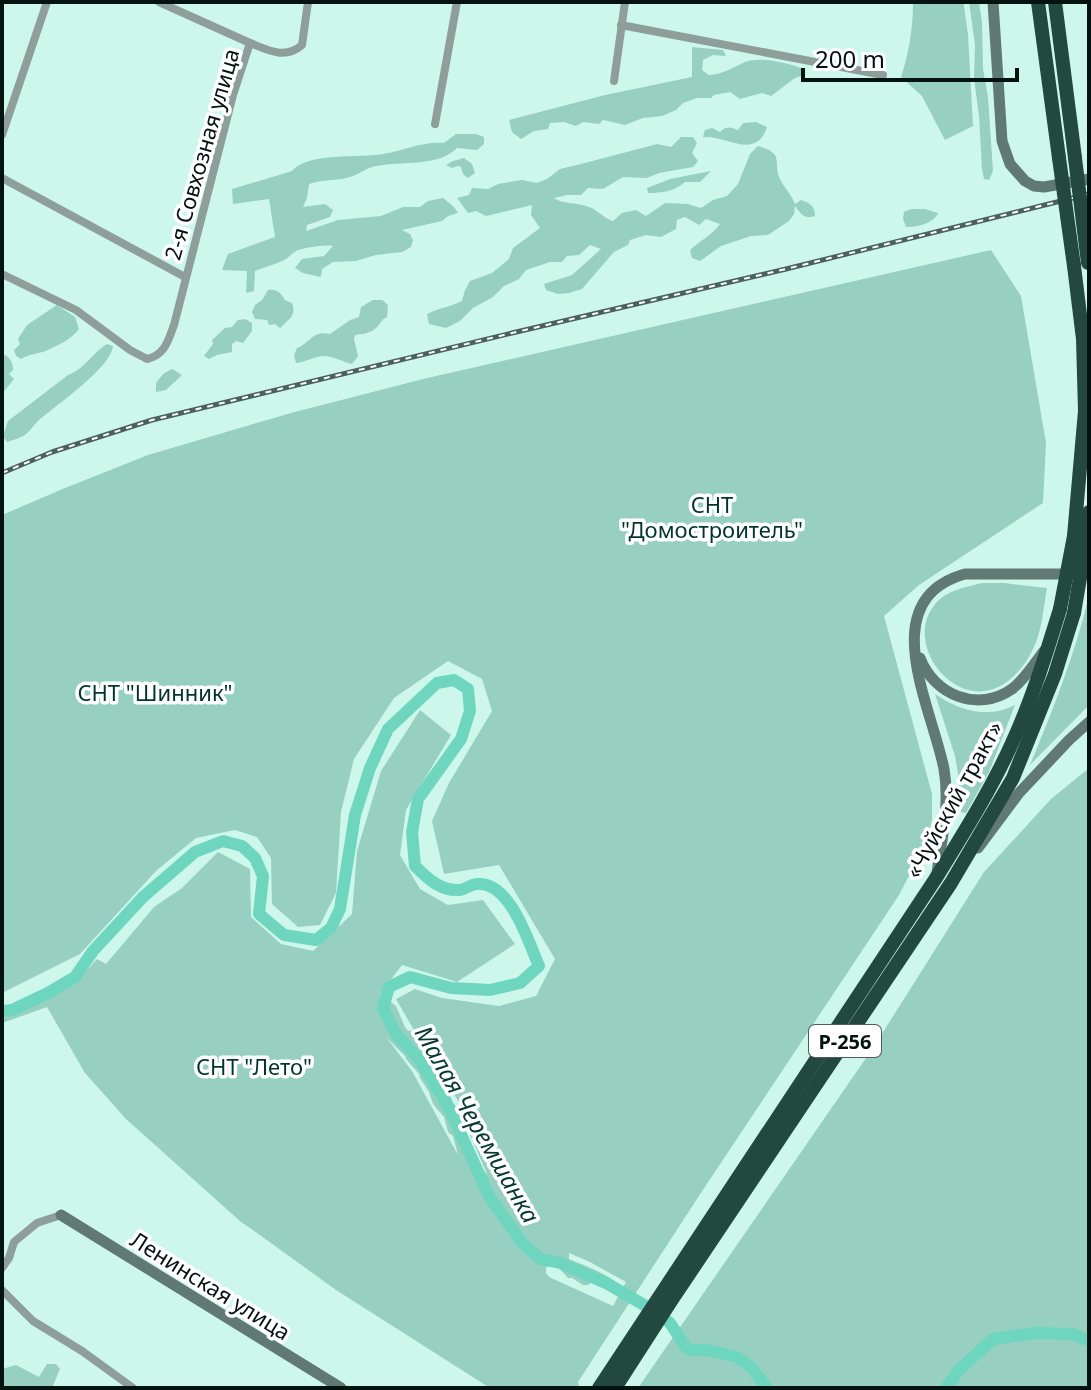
<svg xmlns="http://www.w3.org/2000/svg" width="1091" height="1390" viewBox="0 0 1091 1390" font-family="'Noto Sans',sans-serif">
  <rect width="100%" height="100%" fill="#cef7eb"/>
  <g fill="#97d0c1" fill-rule="evenodd">
    <path d="M913,2H963L964,6L968,35L973,126L945,140L922,96L901,77C909,52 913,28 913,2Z"/>
    <polygon points="969,2 979,2 982,22 983,69 988,97 993,171 989,180 984,179 982,169 979,116 974,78 975,45"/>
    <path d="M692,47L723,50L726,56L713,55L703,60L702,70L709,75C723,74 732,68 745,62C761,56 786,63 802,68L804,75L795,78L771,96L762,93L740,99L730,92L714,95L711,98H697L683,103L676,110L662,116L643,118L625,125L603,120L599,124L583,122L576,126L564,122L550,123L548,129L534,131L521,139L512,132L509,120L605,95L692,77Z"/>
    <path d="M756,122L767,127C756,161 727,135 703,137L705,130L712,128L720,132C726,126 730,127 738,130L743,123Z"/>
    <path d="M456,134H476L484,137V144L477,150L457,148C439,167 401,161 377,166C368,167 361,173 353,176C341,181 323,179 309,184L307,198L303,207L325,204L333,210L330,217L307,225L306,231L338,220L381,216L403,207H420L428,201L443,198L453,206L458,213L448,216L442,221L402,230L410,234L413,240L411,247L402,252L376,255L356,261L333,262L322,269L321,277L303,273L295,268L302,259L324,256L333,246C327,244 301,248 296,251C290,255 286,260 280,262C272,265 263,268 255,271L254,291L246,293L247,271L222,270L228,254L275,237L269,199L233,204L232,189L292,171C307,152 360,158 383,154C404,151 422,141 444,143Z"/>
    <path d="M681,137H693L697,143L692,153L698,161L693,167L659,173L647,178L623,177L603,189L588,188L581,195H567L554,198C565,205 577,202 589,207C598,210 603,218 613,221L622,213L636,210L646,216L665,203L688,204L701,208L713,200L727,196L738,184L750,154L758,146C787,154 771,163 781,181C786,190 791,194 795,204L801,200C810,203 815,206 815,216C803,219 802,215 795,206L794,214L789,221L768,235L751,236L721,246L700,261L692,258L690,250C702,239 710,237 720,224L706,219L699,225L685,217L677,220L676,229L661,237L646,235L630,240L628,245L614,252L582,289L569,293L558,294L546,290L544,284L572,275L601,249L590,245L579,255L567,256L562,262H550L526,270L519,279L504,286L493,297L473,308L460,321L446,328L429,324L427,314C439,308 450,307 462,301L465,290L470,281L492,273L509,259L513,248L540,228L531,215L532,205L486,216L476,211L468,213L457,198L469,195L472,188L488,189L498,184L522,180L537,183L547,179L560,169L581,164L657,144L671,147Z"/>
    <polygon points="464,158 472,164 475,173 468,178 463,174 461,167 458,166 452,168 446,165 453,161"/>
    <path d="M711,171L700,182H685C675,191 662,193 648,193L647,188L670,179Z"/>
    <path d="M911,209H925L938,213C933,224 917,227 906,227L903,219L904,212Z"/>
    <path d="M991,250L1021,296L1046,443L1043,503L919,585L884,616L932,794V819L928,839L899,895L697,1199L578,1382L580,1388H490L336,1290L257,1233L241,1222L126,1119L85,1073L47,1007L2,1023V1015L82,976L97,959L106,964L154,907L182,888L218,852L250,869L251,917L281,944L313,951L352,914L357,851L381,771L420,710L451,735L406,810L400,855L420,889L448,905L483,900L515,944L457,982L402,965L380,994L396,1006L405,1027L408,1031L414,1030L396,999L415,989L442,998L499,1006L536,996L555,959L499,865L444,874L432,821L449,783L492,711L482,679L448,661L394,698L354,759L341,812L336,893L320,925L298,927L272,904L271,858L257,837L235,830L196,838L156,871L80,954L2,993V515L65,488L148,455L291,413L423,379ZM386,1037L405,1056L406,1059L419,1074L420,1078L429,1092L433,1104L444,1117L448,1132L453,1136L458,1155L412,1071ZM440,1072L467,1115V1128L487,1174L478,1166L475,1152L461,1127L463,1117L461,1111L453,1103L448,1090L442,1081ZM569,1253L590,1262L626,1282L613,1306L549,1277L546,1273V1268L548,1266L559,1268L568,1278H572L583,1285H588L591,1282L610,1291L618,1285C611,1275 581,1264 569,1259Z"/>
    <path d="M268,290C277,289 281,293 285,300L292,303C297,316 289,319 280,328L275,324L269,325L267,320L255,319L252,312L255,305L262,300Z"/>
    <path d="M373,300H382L388,305L387,317C380,320 381,324 376,328C370,334 361,334 355,335L354,339L358,356L352,364C343,362 333,356 324,356C314,356 307,362 296,363L294,355L297,348C312,342 312,330 330,334L350,320L359,317L361,307Z"/>
    <path d="M57,305L75,317L79,329C71,340 58,345 46,351C37,354 29,354 21,359L16,356L14,350L20,344L18,339L27,325Z"/>
    <polygon points="245,319 252,323 252,331 243,343 236,341 232,344 232,352 217,355 209,359 204,356 213,344 212,340 225,328 232,327 238,320"/>
    <path d="M107,344L113,346C111,368 55,406 38,421C34,425 30,431 25,435C20,438 13,440 7,442L3,436L8,421L68,375C85,369 92,353 107,344Z"/>
    <path d="M2,354C10,356 13,363 13,370L9,374L14,379L2,394Z"/>
    <polygon points="172,369 182,375 166,390 156,392 156,383 163,374"/>
    <path d="M982,583H1004L1047,588C1043,610 1042,635 1030,655C979,743 894,650 936,603C947,590 967,587 982,583Z"/>
    <path d="M1089,596V705L1030,765C1053,710 1075,654 1089,596Z"/>
    <path d="M935,694C960,711 987,719 1015,705L989,772L966,813L961,812L959,779L955,756Z"/>
    <polygon points="1089,768 1089,1388 638,1388 873,1048 984,872 1051,799"/>
    <polygon points="47,1364 56,1364 60,1369 52,1388 2,1388 2,1369 16,1365 39,1377"/>
  </g>
  <g fill="none" stroke-linecap="round" stroke-linejoin="round">
    <g stroke="#6ed6be" stroke-width="12">
      <path d="M2,1011L12,1010L48,993L75,977L93,951L143,897L195,852L223,841L242,846L255,858L263,876L259,914L284,935L316,940L331,928L340,909L355,815L370,768L388,729L437,683L454,680L468,689L470,711L461,739L418,799L412,832L415,866C427,878 440,891 459,890C465,890 471,884 477,884C510,881 528,941 539,966L520,983L490,990L451,988L410,977L389,987L383,1008L396,1034L419,1059L448,1106L489,1196L523,1244L541,1259L560,1263L608,1284L656,1312L670,1323L685,1346L690,1350H706L737,1357L752,1368L767,1388"/>
      <polyline points="946,1388 958,1371 993,1339 1034,1333 1073,1334 1089,1341"/>
    </g>
    <g stroke="#8e9f9a" stroke-width="8">
      <polyline points="159,2 250,43"/>
      <polyline points="621,25 883,75"/>
      <polyline points="614,81 625,2"/>
      <polyline points="435,124 457,2"/>
      <polyline points="2,135 47,2"/>
      <polyline points="2,178 185,277"/>
      <path d="M2,274L76,310L130,350L147,359C165,355 168,341 174,325L233,95L250,43C268,50 285,60 302,45L308,2"/>
      <polyline points="2,1268 9,1258 14,1242 37,1223 61,1215"/>
      <polyline points="2,1290 33,1321 82,1351 133,1388"/>
    </g>
    <g stroke="#607972" stroke-width="11">
      <polyline points="993,2 1002,141 1010,164 1025,181 1034,186 1044,187 1089,179"/>
      <path d="M920,658C934,695 978,713 1012,689C1025,679 1034,664 1044,651"/>
      <polyline points="978,848 1019,793 1069,740 1089,722"/>
      <path d="M937,873C942,839 950,803 944,769C932,707 873,600 965,574H1089"/>
      <polyline points="61,1215 341,1388"/>
    </g>
    <g stroke="#234840" stroke-width="14">
      <polyline points="1038,2 1059,158"/>
      <polyline points="1055,2 1075,158"/>
      <polyline points="1074,536 1085,411 1083,339 1074,266"/>
      <polyline points="1087,537 1089,512"/>
      <path d="M599,1388L936,878C963,834 991,790 1012,743C1032,700 1046,654 1060,609"/>
      <polyline points="615,1388 671,1301 951,883 1013,778 1055,674 1074,613"/>
    </g>
    <g stroke="#4b625c" stroke-width="5">
      <polyline id="rail" points="2,473 52,452 152,420 512,333 786,269 1089,194"/>
    </g>
    <use href="#rail" stroke="#fff" stroke-width="2" stroke-dasharray="6" stroke-linecap="butt"/>
    <g stroke="#234840" stroke-width="14">
      <polyline points="1059,158 1074,266"/>
      <polyline points="1075,158 1088,263"/>
      <polyline points="1060,609 1074,536"/>
      <polyline points="1074,613 1087,537"/>
    </g>
  </g>
  <g text-anchor="middle" dominant-baseline="central" stroke-width="7" stroke-linejoin="round" paint-order="stroke">
    <rect fill="#fff" stroke="#505a58" stroke-width="2" x="809" y="1025" width="72" height="32" rx="6"/>
    <g font-size="20" font-weight="bold" fill="#051310">
      <text x="845" y="1041">Р-256</text>
    </g>
    <g font-size="22" fill="#051310" stroke="#fff">
      <text transform="translate(201 154) rotate(-74)">2-я Совхозная улица</text>
      <text transform="translate(953 799) rotate(-61)">«Чуйский тракт»</text>
      <text transform="translate(211 1285) rotate(32)">Ленинская улица</text>
    </g>
    <g font-size="22" fill="#01342b" stroke="#fff">
      <text x="712" y="504">СНТ<tspan x="712" dy="25">"Домостроитель"</tspan></text>
      <text x="155" y="692">СНТ "Шинник"</text>
      <text x="254" y="1066">СНТ "Лето"</text>
    </g>
    <g font-size="24" font-style="italic" fill="#073a30" stroke="#fff">
      <text transform="translate(478 1124) rotate(60)">Малая Черемшанка</text>
    </g>
  </g>
  <rect width="1091" height="1390" fill="none" stroke="#051310" stroke-width="8"/>
  <path d="M803 68v12h214v-12" fill="none" stroke="#051310" stroke-width="4"/>
  <text x="815" y="68" font-size="24" fill="#051310" stroke="#ffffff" stroke-width="6" paint-order="stroke">200 m</text>
</svg>
